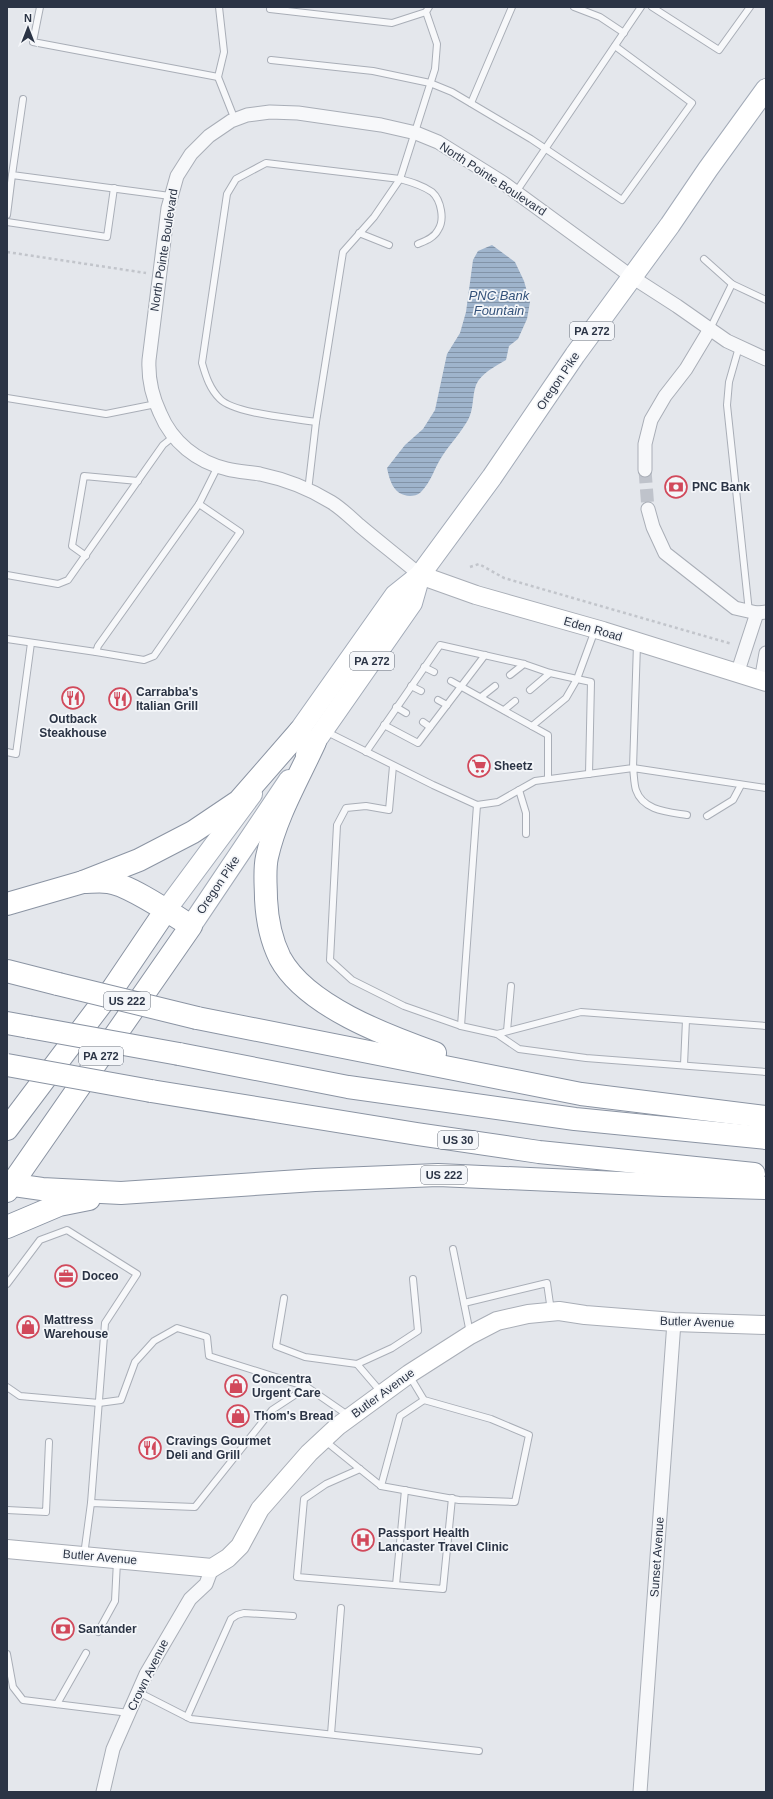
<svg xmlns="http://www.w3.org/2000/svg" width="773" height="1799" viewBox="0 0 773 1799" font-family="Helvetica,sans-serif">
  <defs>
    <pattern id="water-rules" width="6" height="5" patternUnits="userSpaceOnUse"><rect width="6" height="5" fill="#9fb4cc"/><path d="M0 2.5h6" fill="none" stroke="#8293a7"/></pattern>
  </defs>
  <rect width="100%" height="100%" fill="#e4e7ec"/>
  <path fill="url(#water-rules)" d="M492,245L515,262L524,281L530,302L527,319L518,339L509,346L506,360C496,366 481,373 476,385C472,396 474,409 468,420C460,434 449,445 441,458C434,469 431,482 421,492C418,495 413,496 410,496C394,495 390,482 387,468L405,445L423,429L435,410L447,354L460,333L466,312L473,260L478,251Z"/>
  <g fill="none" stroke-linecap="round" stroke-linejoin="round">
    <polyline stroke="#bfc3cb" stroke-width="13" stroke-dasharray="13 6" stroke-linecap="butt" points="645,470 648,509"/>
    <g stroke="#a9aeb7" stroke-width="8">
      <g id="lane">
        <polyline points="40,7 33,42 218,77"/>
        <polyline points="219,7 224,52 218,77 235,120"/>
        <polyline points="574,7 600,17 624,33"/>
        <polyline points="652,7 719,50 750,7"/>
        <polyline points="270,9 392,23 426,12"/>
        <polyline points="271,60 373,71 430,83 452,92 531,139 622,200 692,103 615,46"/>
        <polyline points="23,99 12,175 170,196"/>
        <polyline points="471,103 512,7"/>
        <polyline points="516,192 641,7"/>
        <polyline points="7,215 12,175"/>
        <polyline points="7,222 107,237 114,188"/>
        <polyline points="359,233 389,245"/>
        <polyline points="704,259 732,284 766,300"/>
        <polyline points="710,329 732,284"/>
        <polyline points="739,347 729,382 727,405 749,612"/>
        <polyline points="7,398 106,414 156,404"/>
        <path d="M316,422C294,418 235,414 220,399C210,389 206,377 202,363L227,194L236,179L266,163L400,179C411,182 422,185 432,192C441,200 445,220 438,230C434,238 425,241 418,244"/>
        <polyline points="308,491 316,422 343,252 374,217 400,179 435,69 437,44 426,12 429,7"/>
        <polyline points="86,556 72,546 84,476 138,481"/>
        <polyline points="7,575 58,584 68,580 163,445 173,437"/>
        <polyline points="7,639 96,652 98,646 199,504 218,466"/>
        <polyline points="96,652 144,660 154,656 240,532 199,504"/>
        <polyline points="424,667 434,672"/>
        <polyline points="510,675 524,664"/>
        <polyline points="451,681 548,735 548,779"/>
        <polyline points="411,686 421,691"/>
        <polyline points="530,690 550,673"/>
        <polyline points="481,697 495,686"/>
        <polyline points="438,700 447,705"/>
        <polyline points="396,707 406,713"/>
        <polyline points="504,710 515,701"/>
        <polyline points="423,722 430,727"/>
        <polyline points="384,725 418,743 485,655"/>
        <polyline points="532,726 566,698 577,679 591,682 589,774"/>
        <polyline points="327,732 433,785 477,805 498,802 535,781 633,768 637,644"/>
        <polyline points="7,752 16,754 31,643"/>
        <polyline points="366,752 440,645 524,664 550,673 577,679 595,630"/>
        <polyline points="393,766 389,810 366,806 346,808 337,825 330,960 352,980 404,1006 461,1026 497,1034 519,1049 586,1058 766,1072"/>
        <polyline points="519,790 526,813 526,834"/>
        <path d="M687,815C669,812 643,811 636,790C634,784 634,775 633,768L766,788"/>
        <polyline points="707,816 733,800 741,785"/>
        <polyline points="461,1026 477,805"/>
        <polyline points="507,1031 511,986"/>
        <polyline points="497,1034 581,1012 766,1026"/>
        <polyline points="684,1065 686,1020"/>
        <polyline points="453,1249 470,1333"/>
        <polyline points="7,1284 40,1240 67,1230 137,1274 105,1323 91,1503"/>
        <polyline points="284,1298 276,1346 305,1357 357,1364 381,1392"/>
        <polyline points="464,1303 547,1283 551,1311"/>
        <polyline points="357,1364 392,1348 418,1331 413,1279"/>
        <polyline points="7,1387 20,1396 99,1403 121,1400 135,1362 154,1341 177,1328 207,1337 209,1356 307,1387"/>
        <polyline points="324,1440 381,1486 459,1500 515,1502 529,1435 491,1419 424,1400 409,1375"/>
        <polyline points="360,1469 326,1484 304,1499 297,1577 443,1589 452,1498"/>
        <polyline points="381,1486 400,1416 424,1400"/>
        <polyline points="7,1510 46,1512 49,1442"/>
        <polyline points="84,1555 91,1503 195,1507 272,1410 307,1387 349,1416"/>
        <polyline points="396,1585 405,1490"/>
        <polyline points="98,1632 115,1601 117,1561"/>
        <polyline points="7,1654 13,1687 23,1700 129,1713"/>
        <polyline points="138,1692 191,1719 479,1751"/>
        <polyline points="57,1704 86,1653"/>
        <polyline points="187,1717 231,1619 237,1615 244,1613 293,1616"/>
        <polyline points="331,1734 341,1608"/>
      </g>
    </g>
    <g stroke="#a9aeb7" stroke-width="15">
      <g id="street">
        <polyline points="645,470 645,444 651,420 665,396 686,369 710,329"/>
        <polyline points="648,509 653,527 665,553 735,608 757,613 766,612"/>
        <path d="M420,575C400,558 379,542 359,525C350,517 341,508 331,502C310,489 284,479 260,474C249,472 238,472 227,469C197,462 172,442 160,413C152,396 148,380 149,360L168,208L177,176L191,154L209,136L231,121L247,115L270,112L298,113L381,125L416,133L438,142L502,182L632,277L677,306L727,341L766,359"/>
        <polyline points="737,674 757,613"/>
        <polyline points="761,681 766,653"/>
        <polyline points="103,1792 113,1749 146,1674 190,1599 206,1584 212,1568"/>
        <polyline points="640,1792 674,1322"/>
      </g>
    </g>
    <g stroke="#a9aeb7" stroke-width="20">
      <g id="secondary">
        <polyline points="420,575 476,595 603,631 766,682"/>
        <polyline points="7,1549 212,1568 228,1558 240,1546 260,1509 309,1453 338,1426 409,1374 470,1335 497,1321 528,1314 559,1311 585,1315 674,1322 766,1325"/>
      </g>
    </g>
    <g stroke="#a3abb8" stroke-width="22">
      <g id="primary">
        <polyline points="289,745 395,595 420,575 492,477 575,355 670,225 708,169 766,89"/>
        <polyline points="306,755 412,603 420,575"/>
        <polyline points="166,910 252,794"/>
        <polyline points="191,926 289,780"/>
      </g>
    </g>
    <g stroke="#8b94a3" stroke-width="24">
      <g id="highway">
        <path d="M315,742C298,779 276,816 267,857C264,870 266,886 266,899C267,919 271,940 280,958C306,1006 387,1036 435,1053"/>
        <polyline points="7,904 83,882 139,860 193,832 239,801 300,731"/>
        <polyline points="7,971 58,984"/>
        <polyline points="197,1018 581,1094 766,1117"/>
        <polyline points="7,1023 29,1027"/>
        <polyline points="179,1054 348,1087 575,1119 766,1138"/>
        <polyline points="151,1091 417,1134 539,1152 754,1174"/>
        <polyline points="7,1129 114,987 166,910"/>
        <polyline points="7,1184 42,1189 121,1193 315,1180 438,1175 664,1185 766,1188"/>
        <path d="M7,1191L191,926C172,914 128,884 108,882C100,881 91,882 83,882"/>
        <polyline points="7,1227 59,1205 89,1199"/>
      </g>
    </g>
    <g stroke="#c2c5cb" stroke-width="2.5" stroke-dasharray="3 3" stroke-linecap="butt">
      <polyline points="7,252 146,273"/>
      <polyline points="470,567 479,564 504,578 732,644"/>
    </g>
    <use href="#lane" stroke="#f7f8fa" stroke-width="6"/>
    <use href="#street" stroke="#f7f8fa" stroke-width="13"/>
    <use href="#secondary" stroke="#fff" stroke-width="18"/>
    <use href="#primary" stroke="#fff" stroke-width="20"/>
    <use href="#highway" stroke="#fff" stroke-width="22"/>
    <g stroke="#8b94a3" stroke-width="24" stroke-linecap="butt">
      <g id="highway-bridge">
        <polyline points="58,984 197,1018"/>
        <polyline points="29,1027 179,1054"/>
        <polyline points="7,1065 151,1091"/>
      </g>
    </g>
    <use href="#highway-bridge" stroke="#fff" stroke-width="22"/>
  </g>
  <defs>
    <g id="bank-ring" transform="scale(1.15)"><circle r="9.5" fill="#f4f6f9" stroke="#d1495b" stroke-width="1.5"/><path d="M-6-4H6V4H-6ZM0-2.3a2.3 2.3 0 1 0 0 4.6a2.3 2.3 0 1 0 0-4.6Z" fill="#d1495b"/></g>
    <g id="restaurant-ring" transform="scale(1.15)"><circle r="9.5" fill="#f4f6f9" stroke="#d1495b" stroke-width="1.5"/><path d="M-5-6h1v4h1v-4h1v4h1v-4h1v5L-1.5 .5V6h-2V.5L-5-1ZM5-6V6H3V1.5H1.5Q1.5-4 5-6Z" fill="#d1495b"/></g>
    <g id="supermarket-ring" transform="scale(1.15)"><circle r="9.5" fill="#f4f6f9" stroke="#d1495b" stroke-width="1.5"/><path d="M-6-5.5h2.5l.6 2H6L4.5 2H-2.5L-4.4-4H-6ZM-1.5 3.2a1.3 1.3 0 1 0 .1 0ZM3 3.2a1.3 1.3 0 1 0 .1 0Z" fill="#d1495b"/></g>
    <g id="office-ring" transform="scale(1.15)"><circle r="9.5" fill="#f4f6f9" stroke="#d1495b" stroke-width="1.5"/><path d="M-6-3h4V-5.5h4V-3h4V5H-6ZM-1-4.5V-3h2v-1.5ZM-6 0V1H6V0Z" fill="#d1495b"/></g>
    <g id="shop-ring" transform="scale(1.15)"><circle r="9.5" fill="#f4f6f9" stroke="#d1495b" stroke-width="1.5"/><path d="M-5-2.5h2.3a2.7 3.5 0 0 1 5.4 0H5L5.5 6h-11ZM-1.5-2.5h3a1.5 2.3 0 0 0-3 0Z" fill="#d1495b"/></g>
    <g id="hospital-ring" transform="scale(1.15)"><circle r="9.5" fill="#f4f6f9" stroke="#d1495b" stroke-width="1.5"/><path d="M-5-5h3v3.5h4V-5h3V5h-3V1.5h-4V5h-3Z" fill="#d1495b"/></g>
  </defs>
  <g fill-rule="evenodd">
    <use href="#bank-ring" x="676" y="487"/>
    <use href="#restaurant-ring" x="73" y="698"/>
    <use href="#restaurant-ring" x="120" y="699"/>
    <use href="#supermarket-ring" x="479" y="766"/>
    <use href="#office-ring" x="66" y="1276"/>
    <use href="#shop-ring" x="28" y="1327"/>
    <use href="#shop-ring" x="236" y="1386"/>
    <use href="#shop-ring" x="238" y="1416"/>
    <use href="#restaurant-ring" x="150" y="1448"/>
    <use href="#hospital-ring" x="363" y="1540"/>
    <use href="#bank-ring" x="63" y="1629"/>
  </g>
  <g text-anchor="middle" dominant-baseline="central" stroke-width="3.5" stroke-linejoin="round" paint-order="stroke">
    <g fill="#f4f6f9" stroke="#676e7b" stroke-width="1">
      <rect x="570" y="322" width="44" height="18" rx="3"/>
      <rect x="350" y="652" width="44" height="18" rx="3"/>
      <rect x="104" y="992" width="46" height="18" rx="3"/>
      <rect x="79" y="1047" width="44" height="18" rx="3"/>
      <rect x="438" y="1131" width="40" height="18" rx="3"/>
      <rect x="421" y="1166" width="46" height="18" rx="3"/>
    </g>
    <g font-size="11" font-weight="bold" fill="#2b3445">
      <text x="592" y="331">PA 272</text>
      <text x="372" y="661">PA 272</text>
      <text x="127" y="1001">US 222</text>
      <text x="101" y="1056">PA 272</text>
      <text x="458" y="1140">US 30</text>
      <text x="444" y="1175">US 222</text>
    </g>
    <g font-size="12" fill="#2b3445" stroke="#f4f6f9">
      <text transform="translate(493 179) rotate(33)">North Pointe Boulevard</text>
      <text transform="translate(164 250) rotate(-81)">North Pointe Boulevard</text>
      <text transform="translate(558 381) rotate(-56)">Oregon Pike</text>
      <text transform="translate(593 629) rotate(16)">Eden Road</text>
      <text transform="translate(218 885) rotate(-56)">Oregon Pike</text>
      <text transform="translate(697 1322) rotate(2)">Butler Avenue</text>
      <text transform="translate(383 1393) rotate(-36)">Butler Avenue</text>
      <text transform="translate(100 1557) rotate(5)">Butler Avenue</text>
      <text transform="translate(657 1557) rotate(-86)">Sunset Avenue</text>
      <text transform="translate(148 1675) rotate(-64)">Crown Avenue</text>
    </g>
    <g font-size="12" font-weight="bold" fill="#2b3445" stroke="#f4f6f9" text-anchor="start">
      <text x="692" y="487">PNC Bank</text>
      <text x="136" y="692">Carrabba's<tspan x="136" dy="14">Italian Grill</tspan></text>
      <text x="73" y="719" text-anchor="middle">Outback<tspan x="73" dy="14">Steakhouse</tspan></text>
      <text x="494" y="766">Sheetz</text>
      <text x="82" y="1276">Doceo</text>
      <text x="44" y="1320">Mattress<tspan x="44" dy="14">Warehouse</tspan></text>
      <text x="252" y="1379">Concentra<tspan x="252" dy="14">Urgent Care</tspan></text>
      <text x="254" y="1416">Thom's Bread</text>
      <text x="166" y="1441">Cravings Gourmet<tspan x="166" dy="14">Deli and Grill</tspan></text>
      <text x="378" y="1533">Passport Health<tspan x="378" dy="14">Lancaster Travel Clinic</tspan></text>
      <text x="78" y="1629">Santander</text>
    </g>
    <g font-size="13" font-style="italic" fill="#34527a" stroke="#f4f6f9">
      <text x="499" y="295">PNC Bank<tspan x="499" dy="15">Fountain</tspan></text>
    </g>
  </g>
  <rect width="773" height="1799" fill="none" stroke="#2b3445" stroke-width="16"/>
  <g transform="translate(28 28)" stroke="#f4f6f9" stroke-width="3" paint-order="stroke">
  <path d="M0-3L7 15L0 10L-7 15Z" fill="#2b3445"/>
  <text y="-6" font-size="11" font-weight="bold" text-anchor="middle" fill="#2b3445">N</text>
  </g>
</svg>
